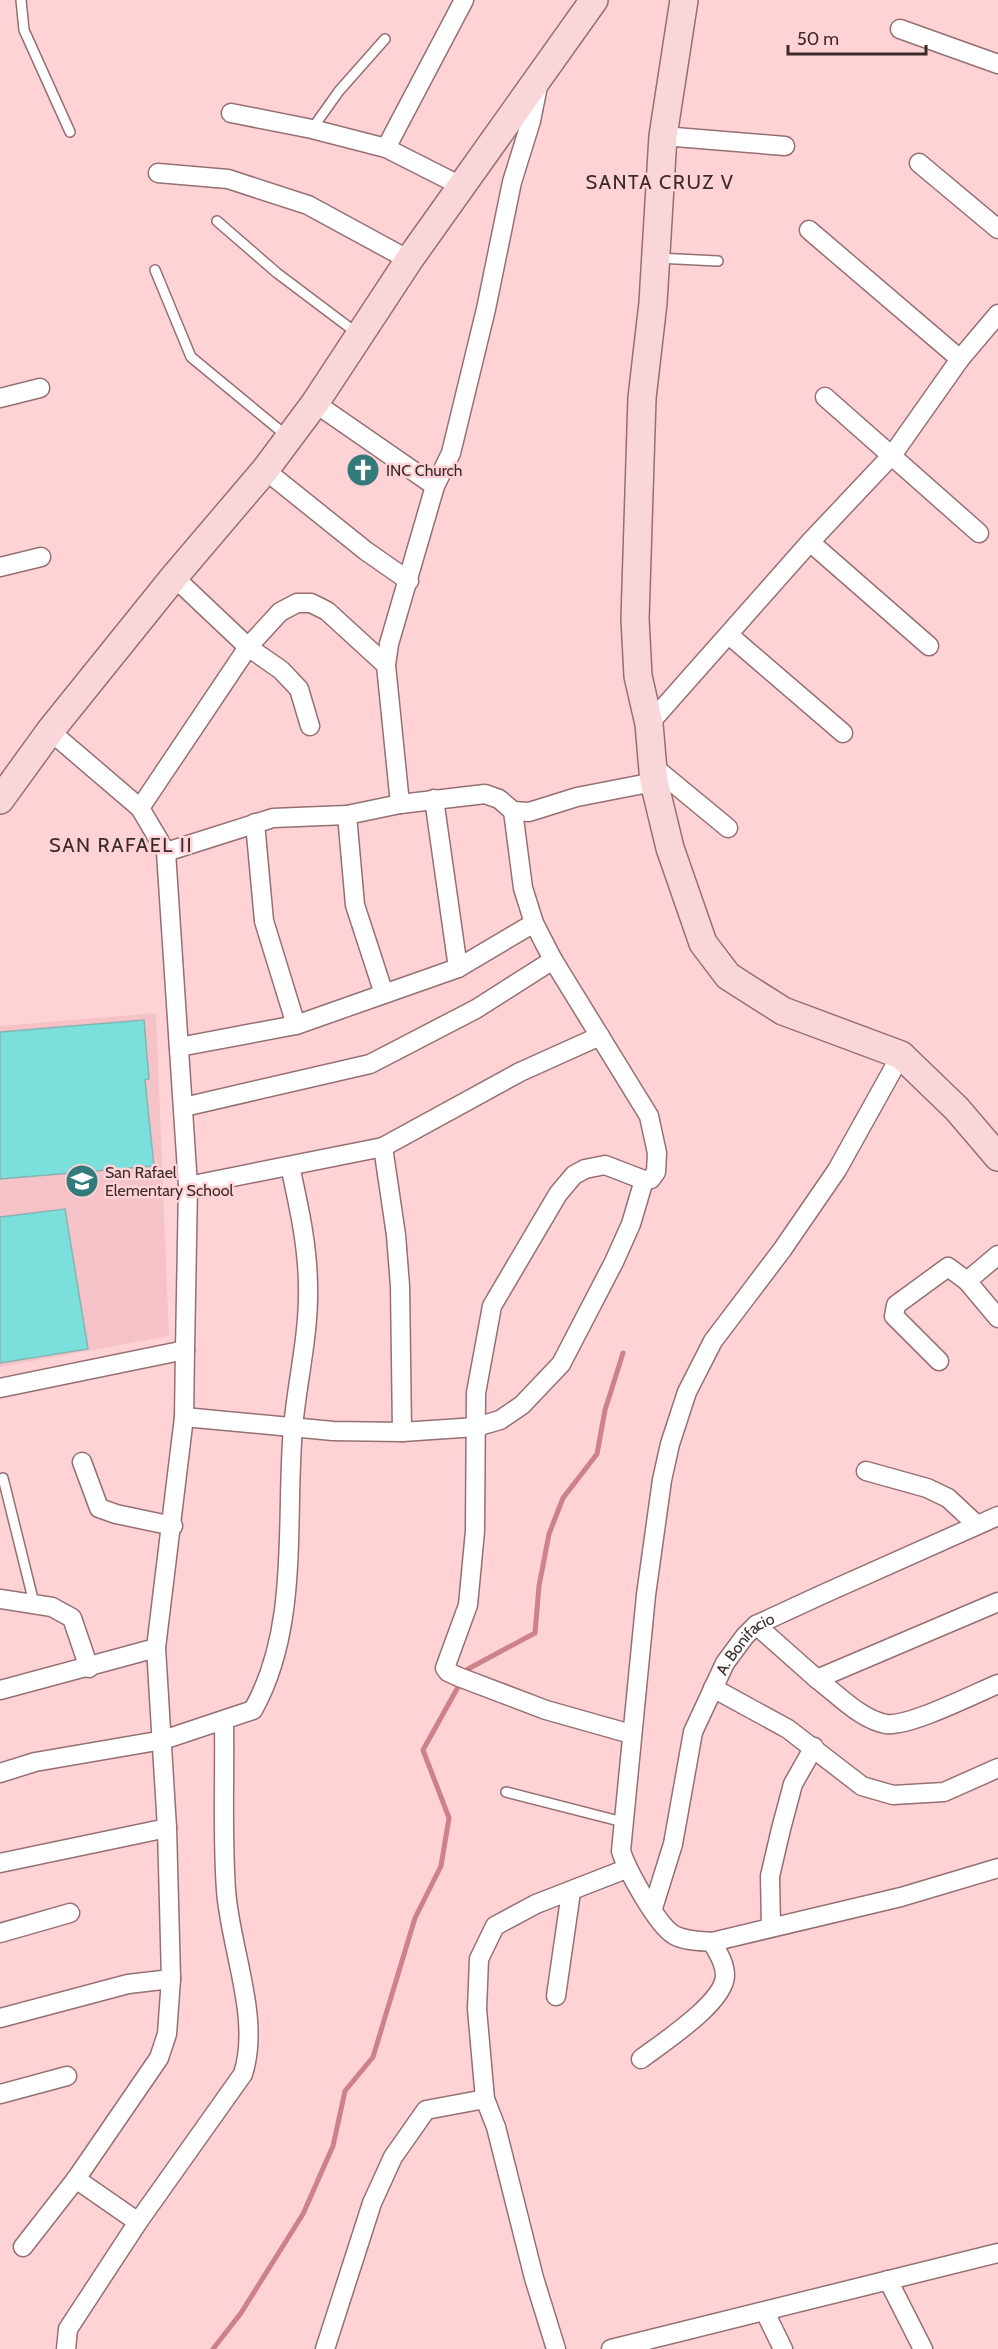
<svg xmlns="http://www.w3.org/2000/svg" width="998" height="2349" viewBox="0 0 998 2349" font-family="Cabin,sans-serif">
  <rect width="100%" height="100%" fill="#ffd3d6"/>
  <polygon fill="#f5c3c7" points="156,1013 169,1336 0,1367 0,1026"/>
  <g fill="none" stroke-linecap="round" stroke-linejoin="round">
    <polyline stroke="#cd8189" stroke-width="5" points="213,2349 241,2313 303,2214 333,2146 345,2091 373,2057 415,1918 441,1866 449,1818 423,1750 468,1669 535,1633 539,1586 549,1534 563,1498 597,1454 605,1410 623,1353"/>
  </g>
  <g fill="#7bdfdc" stroke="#85b4b2" stroke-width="1.5">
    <polygon points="144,1020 149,1079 145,1080 154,1166 0,1179 0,1032"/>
    <polygon points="65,1209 88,1349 0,1363 0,1217"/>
  </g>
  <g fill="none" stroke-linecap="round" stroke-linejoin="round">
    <g stroke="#956f72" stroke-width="12">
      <g id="lane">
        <polyline points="21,0 24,30 70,132"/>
        <polyline points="312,129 339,91 385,39"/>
        <polyline points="217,221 277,273 358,334"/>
        <polyline points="657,258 718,261"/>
        <polyline points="155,270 191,357 288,437"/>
        <polyline points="3,1478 34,1603"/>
        <polyline points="506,1792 623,1822"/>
      </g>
    </g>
    <g stroke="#956f72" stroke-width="21">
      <g id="street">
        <polyline points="900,29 998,64"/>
        <polyline points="231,113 312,129 386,148 461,186"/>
        <polyline points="663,136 785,146"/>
        <polyline points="386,148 464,0"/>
        <polyline points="919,163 998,229"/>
        <polyline points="158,173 228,179 308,205 409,260"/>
        <polyline points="809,230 960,359"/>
        <polyline points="825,397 979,533"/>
        <polyline points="0,398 40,388"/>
        <polyline points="315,403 435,486"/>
        <polyline points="265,470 366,551 409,581"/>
        <polyline points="810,542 929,646"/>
        <polyline points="0,567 41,557"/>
        <polyline points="174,577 248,647 281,670 299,689 310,726"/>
        <polyline points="729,635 843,733"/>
        <polyline points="649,724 810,542 893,454 960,359 998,314"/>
        <polyline points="654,767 728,828"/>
        <polyline points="434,799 458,968"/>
        <polyline points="400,804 386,665 389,644 435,486 451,453 486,309 512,182 531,121 538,86"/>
        <polyline points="140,808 248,647 280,612 297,603 311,603 327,611 386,665"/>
        <polyline points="513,811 523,888 534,923 553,960 649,1116 657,1153 656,1172 651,1179 644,1180 605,1165 585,1169 574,1175 558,1194 492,1306 476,1393 475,1531 468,1605 445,1668 448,1672 459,1677 546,1710 631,1734"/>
        <polyline points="255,823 264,921 296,1025"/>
        <polyline points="166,852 273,818 347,815 400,804 485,794 499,799 513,811 529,812 577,797 654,782"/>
        <polyline points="384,994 458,968 534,923"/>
        <polyline points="179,1047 296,1025 384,994 355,905 347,815"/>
        <path d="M901,1055L837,1170L782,1250L713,1341L687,1392L670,1444L662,1480L646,1595L621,1851C627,1870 657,1925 674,1935C685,1941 699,1941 712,1942L901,1897L998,1868"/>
        <polyline points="184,1107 370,1064 476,1009 553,960"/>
        <polyline points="383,1147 396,1235 400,1286 402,1432"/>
        <polyline points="188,1186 383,1147 520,1072 600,1036"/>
        <polyline points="998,1255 967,1281 998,1318"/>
        <polyline points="939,1361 894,1316 896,1305 948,1267 967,1281"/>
        <polyline points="0,1388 185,1350 188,1186 166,852 140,808 50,731"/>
        <polyline points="184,1417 333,1431 402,1432 476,1427 500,1420 522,1405 561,1364 614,1262 631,1224 644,1180"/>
        <polyline points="82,1462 99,1508 116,1514 173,1526"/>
        <polyline points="866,1471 927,1488 948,1498 977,1525"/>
        <polyline points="0,1599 52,1607 72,1618 89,1668"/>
        <polyline points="756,1625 817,1679 998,1602"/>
        <path d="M817,1679C836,1693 861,1720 886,1724C909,1727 974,1694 998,1684"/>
        <polyline points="713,1688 788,1729 862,1786 893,1795 944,1792 998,1768"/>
        <polyline points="0,1690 156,1648 184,1417 185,1350"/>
        <path d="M0,1773L35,1762L163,1740L253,1710C300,1627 285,1520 293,1428C297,1382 309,1335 308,1288C308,1247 299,1207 290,1166"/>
        <polyline points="0,1863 167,1828"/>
        <path id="s1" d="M653,1908L673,1844L693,1732L725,1663L745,1636L756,1625L821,1595L998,1516"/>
        <polyline points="771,1927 770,1876 781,1829 793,1784 814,1747"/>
        <polyline points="0,1933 70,1913"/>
        <polyline points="556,1996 571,1892"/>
        <polyline points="0,2018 128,1984 171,1979"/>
        <path d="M641,2059C662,2043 724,2003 725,1976C725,1963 718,1953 712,1942"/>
        <polyline points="0,2094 67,2076"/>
        <path d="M76,2179L138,2222L243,2074C261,2018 230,1948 226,1890C222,1834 225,1777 224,1721"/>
        <polyline points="23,2247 76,2179 159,2058 167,2034 171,1979 167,1828 156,1648"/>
        <polyline points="888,2280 923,2349"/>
        <polyline points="765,2312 783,2349"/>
        <polyline points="66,2349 68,2329 138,2222"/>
        <polyline points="325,2349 372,2203 393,2157 426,2110 485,2099"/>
        <polyline points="556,2349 534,2278 496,2127 485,2099 477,2009 479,1959 495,1926 536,1904 626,1869"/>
        <polyline points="611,2349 998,2253"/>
      </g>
    </g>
    <g stroke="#956f72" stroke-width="30">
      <g id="secondary">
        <polyline points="684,0 663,136 653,303 642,398 635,619 638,676 649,724 654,782 670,848 703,943 728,976 783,1011 901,1055 957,1109 998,1157"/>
        <polyline points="0,800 50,731 174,577 265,470 315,403 409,260 594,0"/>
      </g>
    </g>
    <use href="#lane" stroke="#fff" stroke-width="9"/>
    <use href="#street" stroke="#fff" stroke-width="18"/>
    <use href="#secondary" stroke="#f9d6da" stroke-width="27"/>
  </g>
  <defs>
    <g id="church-disc" transform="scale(1.725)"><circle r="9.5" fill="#327b7a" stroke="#ffd3d6"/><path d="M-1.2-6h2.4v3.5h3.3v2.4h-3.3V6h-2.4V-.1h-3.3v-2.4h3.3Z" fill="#fff"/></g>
    <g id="school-disc" transform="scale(1.725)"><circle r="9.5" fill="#327b7a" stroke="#ffd3d6"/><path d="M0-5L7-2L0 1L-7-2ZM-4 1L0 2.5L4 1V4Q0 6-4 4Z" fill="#fff"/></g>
  </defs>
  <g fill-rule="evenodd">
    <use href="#church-disc" x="363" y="470"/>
    <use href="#school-disc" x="82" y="1181"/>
  </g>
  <g text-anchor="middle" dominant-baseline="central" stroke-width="5" stroke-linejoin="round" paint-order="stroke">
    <g font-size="16" fill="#3b2b2c" stroke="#ffd3d6" text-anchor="start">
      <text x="386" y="470">INC Church</text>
      <text x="105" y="1172">San Rafael<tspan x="105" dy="18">Elementary School</tspan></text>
    </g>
    <g font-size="16" fill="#3b2b2c" stroke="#ffd3d6">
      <text stroke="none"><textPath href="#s1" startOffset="285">A. Bonifacio</textPath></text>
    </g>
    <g font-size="20" letter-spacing="1.5" fill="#3b2b2c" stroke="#ffd3d6">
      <text x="660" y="182">SANTA CRUZ V</text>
      <text x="121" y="845">SAN RAFAEL II</text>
    </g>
  </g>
  <path d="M788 45v9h138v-9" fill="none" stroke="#3b2b2c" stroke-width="3"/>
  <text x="797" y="45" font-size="18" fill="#3b2b2c" stroke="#ffd3d6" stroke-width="4.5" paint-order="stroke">50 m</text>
</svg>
